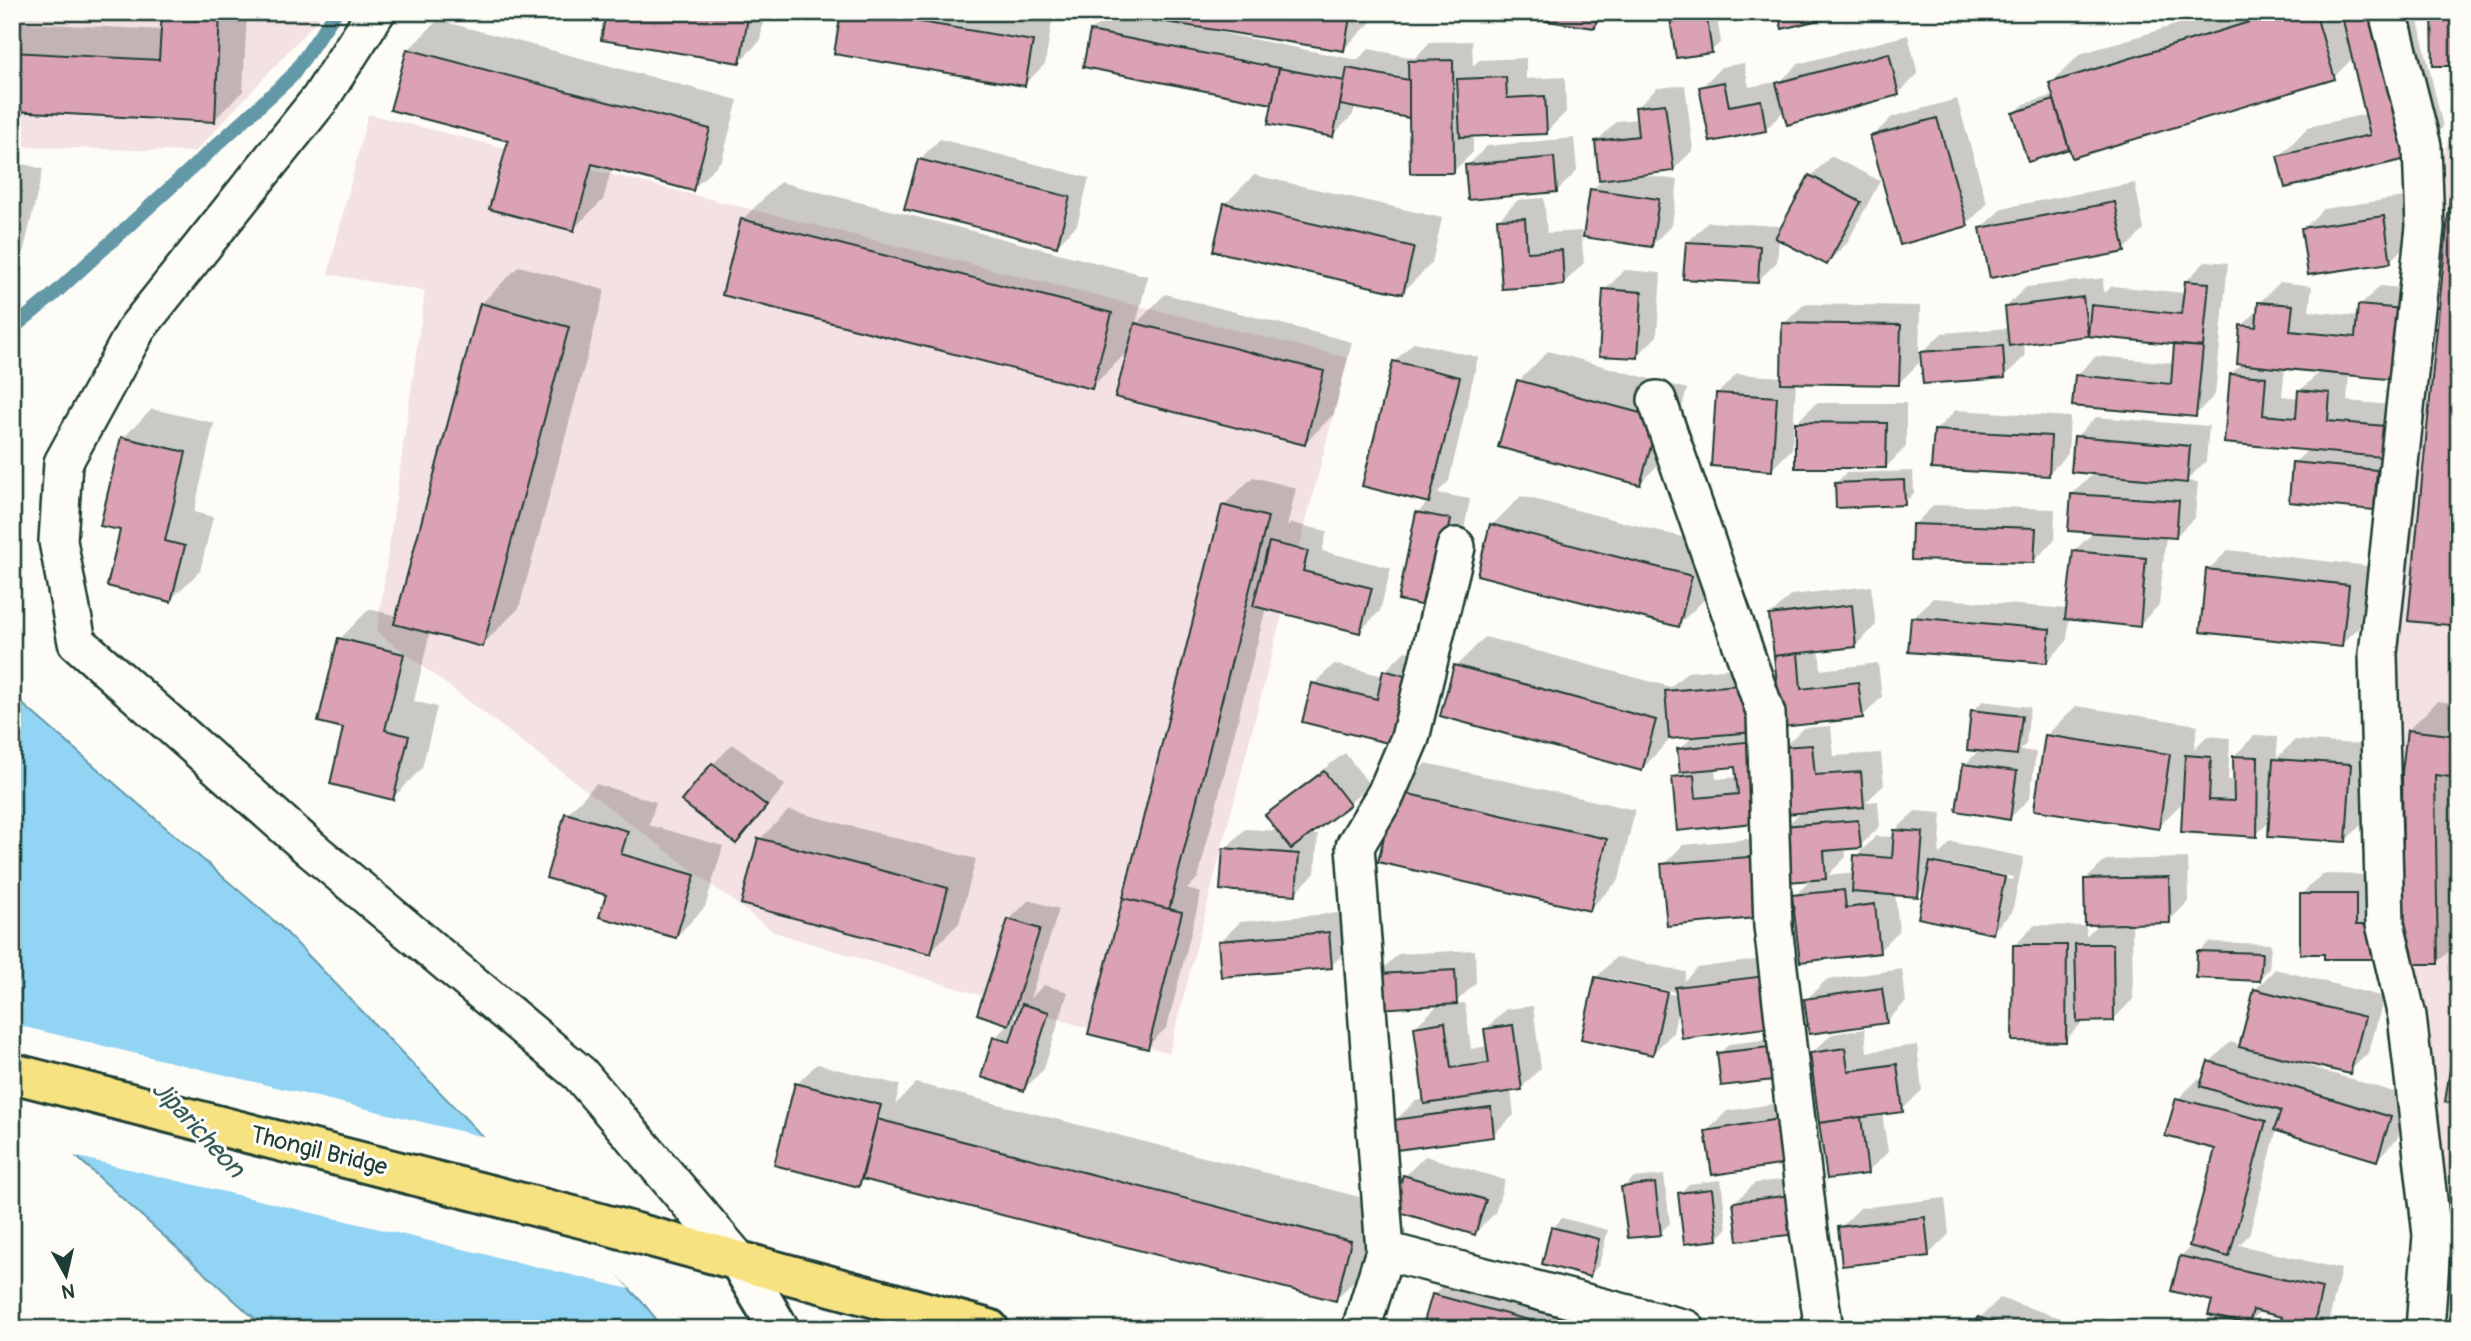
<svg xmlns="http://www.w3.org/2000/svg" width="2471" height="1341" viewBox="0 0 2471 1341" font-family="Pangolin,sans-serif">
  <rect width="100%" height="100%" fill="#fdfcf7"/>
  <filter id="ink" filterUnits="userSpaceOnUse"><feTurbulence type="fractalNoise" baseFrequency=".0143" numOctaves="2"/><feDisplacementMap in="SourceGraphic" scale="14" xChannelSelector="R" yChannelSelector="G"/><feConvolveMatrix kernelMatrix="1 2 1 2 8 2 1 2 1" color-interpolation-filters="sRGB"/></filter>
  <g filter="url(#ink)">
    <g fill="#f3e1e3">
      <polygon points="12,12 319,12 319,18 195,152 12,146"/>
      <polygon points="2459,100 2459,1304 2453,1303 2396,895 2394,634 2438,176"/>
      <polygon points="368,114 1348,358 1169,1053 774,932 377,632 425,291 328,274"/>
    </g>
    <polygon fill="#91d4f3" stroke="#6398a7" stroke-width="2" points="12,695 280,926 644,1304 664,1329 266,1329 12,1098"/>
    <polygon fill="#fdfcf7" points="12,1024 489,1138 573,1225 630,1289 70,1155 12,1103"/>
    <g fill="#0003" fill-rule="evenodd">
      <polygon points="164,12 247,12 243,91 214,120 12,109 12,22 163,30"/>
      <polygon points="607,12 765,12 760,41 740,61"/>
      <polygon points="843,12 998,12 1052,21 1045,64 1025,84"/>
      <polygon points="1111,12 1381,12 1344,49 1213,28 1212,31 1357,60 1369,49 1415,58 1430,42 1472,41 1473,66 1479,60 1526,58 1526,79 1565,77 1566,112 1546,132 1473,134 1473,152 1453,172 1411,116 1355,106 1353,115 1333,135 1274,102 1091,31"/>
      <polygon points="1549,12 1605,12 1605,17 1595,26"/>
      <polygon points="1671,12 1716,12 1721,42 1711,51"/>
      <polygon points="2218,12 2416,12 2443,127 2414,156 2279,157 2308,127 2366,114 2353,58 2334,77 2029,160 2014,114 2024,104 2055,95 2051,83 2080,54"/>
      <polygon points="438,20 738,100 722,160 693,189 612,167 603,200 573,229 510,140 408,50"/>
      <polygon points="1908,35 1918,74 1898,94 1785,110 1766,129 1711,140 1701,88 1721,67 1744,63 1749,87 1781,81 1798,64"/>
      <polygon points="1685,85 1693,150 1673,170 1642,175 1678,180 1672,225 1652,245 1592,190 1605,177 1597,141 1617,121 1638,119 1637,108 1657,88"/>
      <polygon points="1957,99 1987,204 1967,224 1872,137 1892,117"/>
      <polygon points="1574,138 1577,171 1557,191 1467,166 1487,146"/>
      <polygon points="940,139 1089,178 1077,225 1057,245 920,159"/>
      <polygon points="1831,156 1880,181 1847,243 1827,263 1779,238 1777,262 1757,282 1688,242 1708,222 1779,226 1779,236 1811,176"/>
      <polygon points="12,161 43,169 22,258 12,268"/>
      <polygon points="1254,175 1442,218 1432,263 1403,292 1225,204"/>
      <polygon points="780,182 1148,276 1136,324 1165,294 1352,342 1334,414 1305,443 1129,350 1092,387 724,293 743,219"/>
      <polygon points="2135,183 2144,230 2124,250 1982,228 2002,208"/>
      <polygon points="2459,190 2459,624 2451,198"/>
      <polygon points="2404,197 2410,241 2390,261 2303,229 2323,209"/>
      <polygon points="1544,198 1547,233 1581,231 1584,263 1564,283 1504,287 1498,220 1518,200"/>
      <polygon points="2206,261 2228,263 2215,395 2195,415 2076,376 2096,356 2174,363 2176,343 2088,334 2024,343 2025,356 2005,376 1922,353 1942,333 2009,328 2006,307 2026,287 2103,278 2104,294 2112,286 2185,293 2186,281"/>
      <polygon points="519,266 605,290 519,608 482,645 430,632 414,701 437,707 422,768 393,798 346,727 340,639 369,609 398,616 482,303"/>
      <polygon points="1625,270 1661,273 1657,336 1637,356 1605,290"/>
      <path d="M2280,282L2312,286L2309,311L2359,316L2360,306L2380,286L2423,290L2349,374L2347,401L2404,406L2393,488L2373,508L2294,463L2309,449L2226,442L2231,374L2243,363L2242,326L2259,309L2260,302ZM2285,367L2320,371L2300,391V398L2282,396Z"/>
      <polygon points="1804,304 1920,306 1919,363 1899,383 1796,382 1792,449 1772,469 1717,394 1737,374 1783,377 1784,324"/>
      <polygon points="1414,342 1478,357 1449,481 1437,493 1470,499 1453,586 1417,513 1429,501 1394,362"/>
      <polygon points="1548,351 1687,389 1669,454 1640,483 1519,381"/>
      <polygon points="1816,403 1906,403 1906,447 1886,467 1796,423"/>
      <polygon points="152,409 214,423 194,512 213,517 200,571 170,600 122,529 123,438"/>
      <polygon points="1956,410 2070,417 2068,454 2048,474 1936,430"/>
      <polygon points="2096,417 2209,426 2206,461 2186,481 2198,482 2195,517 2175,537 2166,536 2159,605 2139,625 2069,617 2067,641 2047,662 1913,618 1933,598 2068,609 2074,551 2095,531 2072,494 2094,473 2076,437"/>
      <polygon points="1913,471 1914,493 1904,503 1836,483 1846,473"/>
      <polygon points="1253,477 1296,488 1287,527 1291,523 1327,531 1322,551 1391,568 1380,611 1360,631 1266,608 1198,878 1187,889 1201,893 1167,1027 1147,1047 1223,506"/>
      <polygon points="1521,496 1721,547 1708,596 1678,625 1492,525"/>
      <polygon points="1934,505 2055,509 2054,541 2034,561 1914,525"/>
      <polygon points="2228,550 2368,566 2361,625 2341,645 2208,570"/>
      <polygon points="1871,586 1876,625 1856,645 1819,649 1821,670 1878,663 1882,697 1862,717 1783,725 1771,615 1791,595"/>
      <path d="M1485,637L1671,687L1687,672L1770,665L1783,801L1678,829L1674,778L1682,770L1679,750L1694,735L1672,737L1642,769L1456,666ZM1736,765L1738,777L1716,779L1715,767Z"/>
      <polygon points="1405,651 1436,659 1419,724 1314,684 1334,664 1384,676 1385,671"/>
      <polygon points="1983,701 2030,707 2026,744 2020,750 2036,752 2030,798 2010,818 1965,765 1979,750 1973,711"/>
      <polygon points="2438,701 2459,704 2459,941 2437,963 2408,730"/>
      <polygon points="2076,706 2198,725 2194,749 2207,736 2230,738 2228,780 2235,781 2234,756 2254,736 2277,737 2277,758 2295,740 2370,745 2366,820 2346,840 2271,820 2256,835 2184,801 2158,827 2046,736"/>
      <path d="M1831,726L1834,756L1881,753L1884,785L1866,802L1878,801L1880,826L1860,846L1845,847L1846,857L1828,875L1855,872L1856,856L1876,836L1895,837V831L1915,811L1942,813L1939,855L1951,842L2024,857L2012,912L1992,932L1926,886L1918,895L1895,893L1899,931L1879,951L1794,896L1812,879L1785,827L1802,811L1783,748L1803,728ZM1944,863L2014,877L2013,880L1944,866Z"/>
      <polygon points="733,744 785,785 756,822 736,841 713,764"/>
      <polygon points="1345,753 1369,784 1349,804 1308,834 1318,835 1315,873 1295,893 1225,849 1245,829 1280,831 1268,815 1288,796"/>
      <polygon points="1426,763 1635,810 1619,880 1590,909 1397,792"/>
      <polygon points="596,784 656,802 649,825 723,846 705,907 676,937 608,894 567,814"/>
      <polygon points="789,810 976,859 959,923 930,952 760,839"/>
      <polygon points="1781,836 1766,916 1663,865 1683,845"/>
      <polygon points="2188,858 2189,901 2169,921 2132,922 2133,999 2113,1020 2085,1020 2065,1040 2015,945 2035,925 2086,926 2086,936 2100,922 2085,880 2106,860"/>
      <polygon points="2322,874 2375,875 2373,957 2302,894"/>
      <path d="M1029,900L1059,909L1030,999L1044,985L1068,992L1044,1069L1024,1089L995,1038L1009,1023V920ZM1023,1008L1019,1019L1014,1017Z"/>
      <polygon points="1348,912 1351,946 1331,966 1220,942 1240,922"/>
      <polygon points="2209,942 2271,944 2269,969 2259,979 2199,952"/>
      <polygon points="1475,950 1476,983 1454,1004 1465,1003 1471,1049 1488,1046 1486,1029 1506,1009 1533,1006 1541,1068 1521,1088 1511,1090 1514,1115 1493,1135 1395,1121 1415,1101 1426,1099 1415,1027 1439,1004 1378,974 1398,954"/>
      <path d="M1785,956L1792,1006L1679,1005L1673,1033L1653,1053L1596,978L1616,957L1686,972L1684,981L1697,968ZM1609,978L1676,992L1675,995L1609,981Z"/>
      <polygon points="1902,969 1906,1002 1886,1022 1806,1000 1826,980"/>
      <polygon points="2275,969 2384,997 2369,1052 2349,1072 2306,1062 2305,1065 2410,1097 2397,1139 2377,1159 2277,1129 2249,1235 2239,1245 2341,1269 2327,1329 2282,1329 2285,1315 2261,1310 2246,1325 2263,1329 2199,1329 2214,1314 2214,1299 2181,1256 2192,1245 2217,1148 2178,1099 2198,1079 2204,1080 2210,1062 2230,1042 2241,1045 2255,990"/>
      <polygon points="1865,1029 1867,1052 1917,1045 1922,1090 1902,1110 1882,1113 1888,1152 1867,1172 1811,1054 1832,1034"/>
      <polygon points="1787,1037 1791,1067 1719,1054 1729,1044"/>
      <polygon points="817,1064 900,1085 895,1105 916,1083 1387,1204 1373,1262 1336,1299 866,1178 859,1185 797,1084"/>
      <polygon points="1805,1099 1812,1141 1707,1131 1727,1111"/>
      <polygon points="1425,1156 1505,1180 1495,1213 1475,1233 1405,1176"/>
      <polygon points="1664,1175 1670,1223 1660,1233 1623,1188 1633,1178"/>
      <polygon points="1812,1176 1816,1212 1734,1203 1755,1183"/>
      <polygon points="1721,1180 1727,1229 1717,1239 1679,1194 1689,1184"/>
      <polygon points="1945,1198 1949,1234 1929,1254 1840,1228 1860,1208"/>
      <polygon points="1562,1218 1608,1230 1599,1265 1590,1275 1553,1228"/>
      <polygon points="1463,1266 1700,1329 1424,1329 1433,1295"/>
      <polygon points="2000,1298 2070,1321 2068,1329 1976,1329 1980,1318"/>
    </g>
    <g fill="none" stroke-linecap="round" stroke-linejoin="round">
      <polyline stroke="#6398a7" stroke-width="14" points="12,329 52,296 292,76 336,12"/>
    </g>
    <g fill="#dba2b3" stroke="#1f3d34" stroke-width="2">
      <polygon points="162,12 220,12 215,122 12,111 12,52 159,60"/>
      <polygon points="606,12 749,12 740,63 601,40"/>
      <polygon points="841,12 861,12 1033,41 1025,86 834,54"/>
      <polygon points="1104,12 1351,12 1344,51"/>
      <polygon points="1547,12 1598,12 1595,28 1546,21"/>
      <polygon points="1669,12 1706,12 1712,53 1676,58"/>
      <polygon points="1778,12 1838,12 1839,15 1782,29"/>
      <polygon points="2282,12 2315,12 2335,79 2072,158 2049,83"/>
      <polygon points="2341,12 2380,12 2415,157 2285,188 2277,156 2370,135"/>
      <polygon points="2432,12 2459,12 2459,66 2433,66"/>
      <polygon points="1090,31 1279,68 1272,104 1083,67"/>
      <polygon points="407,49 710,129 693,191 592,164 574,231 489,209 508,141 390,110"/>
      <polygon points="1889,53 1899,95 1787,125 1776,83"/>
      <polygon points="1453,60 1454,173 1410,173 1408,61"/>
      <polygon points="1279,68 1345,81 1333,137 1268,124"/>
      <polygon points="1347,68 1409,80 1409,118 1340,105"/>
      <polygon points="1506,77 1507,98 1545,96 1547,134 1460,137 1457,79"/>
      <polygon points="1724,82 1729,106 1761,100 1766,131 1710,142 1699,87"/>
      <polygon points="2054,100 2069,149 2028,162 2012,113"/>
      <polygon points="1665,104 1674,171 1599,180 1595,141 1638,136 1635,107"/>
      <polygon points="1937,118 1968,226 1900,245 1870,136"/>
      <polygon points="1554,157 1557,192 1468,200 1465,165"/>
      <polygon points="918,159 1070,197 1057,247 904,209"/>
      <polygon points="1809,175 1861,202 1827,265 1775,238"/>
      <polygon points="1590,189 1659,199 1652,247 1583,237"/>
      <polygon points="2450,197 2459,198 2459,626 2408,621"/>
      <polygon points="2115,202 2125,252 1990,278 1980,228"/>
      <polygon points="1224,203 1414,247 1403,294 1213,251"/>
      <polygon points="2384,216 2391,263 2308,275 2301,228"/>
      <polygon points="1525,218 1527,252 1562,250 1564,285 1502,289 1497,219"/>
      <polygon points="741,219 1112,313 1092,389 722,295"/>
      <polygon points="1686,242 1760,246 1758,283 1683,279"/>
      <polygon points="2185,281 2209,283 2203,347 2088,336 2091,305 2181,314"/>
      <polygon points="1603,289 1642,292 1638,358 1599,356"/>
      <polygon points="2083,297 2088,336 2009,346 2005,307"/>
      <polygon points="2258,302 2293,305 2290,331 2355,337 2358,305 2404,309 2396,380 2237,364 2240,325 2256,327"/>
      <polygon points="480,303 569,327 483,647 394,624"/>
      <polygon points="1135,323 1324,371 1305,445 1115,397"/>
      <polygon points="1782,323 1901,325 1899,385 1781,383"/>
      <polygon points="2174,345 2203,347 2196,417 2072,406 2075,375 2171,384"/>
      <polygon points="2003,346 2005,378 1923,384 1920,352"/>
      <polygon points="1393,361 1460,377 1429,503 1362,486"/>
      <polygon points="2230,374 2266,377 2263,415 2296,418 2298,390 2330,393 2328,421 2385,426 2382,457 2224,443"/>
      <polygon points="1517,380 1659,418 1640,485 1498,447"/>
      <polygon points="1716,393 1777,397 1772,471 1711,466"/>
      <polygon points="1795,422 1887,423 1886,468 1795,468"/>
      <polygon points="1934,430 2051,436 2049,476 1931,469"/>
      <polygon points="2074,436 2190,446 2187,483 2071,472"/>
      <polygon points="121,437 186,452 165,541 185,546 171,602 107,586 120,530 100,526"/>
      <polygon points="2292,462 2377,470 2374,510 2289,502"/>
      <polygon points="1904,480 1905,505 1836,508 1835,483"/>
      <polygon points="2071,494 2179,501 2176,538 2068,531"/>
      <polygon points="1222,505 1268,517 1169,910 1123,898"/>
      <polygon points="1416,512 1451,519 1433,608 1398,600"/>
      <polygon points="1490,524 1692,576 1679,627 1477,575"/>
      <polygon points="1912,524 2036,528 2034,563 1911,560"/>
      <polygon points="1269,542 1308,551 1303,571 1372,588 1360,633 1253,606"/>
      <polygon points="2073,551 2146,558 2140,627 2065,619"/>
      <polygon points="2206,569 2349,585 2342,647 2200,632"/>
      <polygon points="1852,605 1856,647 1774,656 1769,615"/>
      <polygon points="1911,617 2050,629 2047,663 1908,652"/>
      <polygon points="338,638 404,654 385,730 409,736 393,800 330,784 343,728 318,722"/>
      <polygon points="1798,653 1801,689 1858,682 1863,718 1782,727 1774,656"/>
      <polygon points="1454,665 1656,720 1642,771 1440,716"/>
      <polygon points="1383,670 1417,679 1400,746 1302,722 1312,683 1377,699"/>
      <polygon points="1751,684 1755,732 1669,739 1665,691"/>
      <polygon points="1971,710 2022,716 2017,755 1967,750"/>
      <polygon points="2407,730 2459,736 2459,778 2435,775 2438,964 2404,964 2402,772"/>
      <polygon points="2045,735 2170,754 2159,829 2034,810"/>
      <polygon points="1755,741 1763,822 1677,831 1672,777 1694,775 1696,798 1738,794 1735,767 1680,772 1677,749"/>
      <polygon points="1812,745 1815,775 1861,772 1864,807 1787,814 1781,747"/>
      <polygon points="2185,755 2211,757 2209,800 2234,801 2233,756 2258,757 2257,837 2181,832"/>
      <polygon points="2273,759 2351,764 2346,842 2268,837"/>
      <polygon points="712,763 767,806 736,844 681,801"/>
      <polygon points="1963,764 2017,771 2010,820 1956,811"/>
      <polygon points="1324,771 1350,805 1291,849 1265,815"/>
      <polygon points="1395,791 1607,839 1590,911 1378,862"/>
      <polygon points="565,813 628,831 621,854 695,875 676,938 599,917 606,895 546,878"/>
      <polygon points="1858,820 1861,848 1824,851 1826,879 1788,882 1783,826"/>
      <polygon points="1894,830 1923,832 1918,897 1852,892 1854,855 1892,858"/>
      <polygon points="758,838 948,888 931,954 741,904"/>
      <polygon points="1223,848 1299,854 1296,895 1220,890"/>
      <polygon points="1761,856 1767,917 1667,926 1661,864"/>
      <polygon points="1930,862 2005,877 1993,934 1918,918"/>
      <polygon points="2169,877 2170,923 2085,925 2084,879"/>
      <polygon points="1844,890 1846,908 1875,904 1880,953 1800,962 1792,895"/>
      <polygon points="2300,894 2356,894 2356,925 2374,925 2374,959 2324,959 2324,954 2300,954"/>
      <polygon points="1123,898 1182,912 1148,1049 1088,1034"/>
      <polygon points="1008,919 1040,929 1009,1025 977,1014"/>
      <polygon points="1329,932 1332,968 1221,977 1218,941"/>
      <polygon points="2075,944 2113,944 2114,1021 2077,1022"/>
      <polygon points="2013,945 2067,945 2066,1042 2012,1041"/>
      <polygon points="2197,951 2262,953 2260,981 2196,978"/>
      <polygon points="1455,970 1457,1004 1378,1009 1377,974"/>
      <polygon points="1765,976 1773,1027 1682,1039 1675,987"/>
      <polygon points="1595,977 1667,992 1653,1055 1581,1039"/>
      <polygon points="1882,988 1887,1023 1809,1034 1804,999"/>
      <polygon points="2254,989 2365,1017 2350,1074 2239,1047"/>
      <polygon points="1022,1004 1049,1012 1024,1091 981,1077 993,1037 1010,1042"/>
      <polygon points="1445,1022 1451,1068 1489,1063 1484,1029 1513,1025 1522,1090 1424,1104 1414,1027"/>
      <polygon points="2457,1022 2459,1022 2459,1104 2445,1102"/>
      <polygon points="1778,1046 1782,1079 1721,1086 1717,1053"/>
      <polygon points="1845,1048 1848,1071 1897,1064 1903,1112 1819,1123 1810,1053"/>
      <polygon points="2208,1061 2391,1117 2377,1161 2274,1130 2281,1111 2200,1086"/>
      <polygon points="795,1083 881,1105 859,1187 774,1165"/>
      <polygon points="2176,1098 2266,1121 2229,1257 2189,1246 2215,1149 2165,1136"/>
      <polygon points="1491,1107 1494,1137 1396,1150 1393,1120"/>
      <polygon points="1861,1117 1868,1174 1827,1179 1819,1123"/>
      <polygon points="1785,1118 1793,1163 1712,1175 1705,1131"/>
      <polygon points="877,1119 1351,1241 1336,1301 862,1179"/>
      <polygon points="1403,1175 1486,1200 1475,1235 1392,1210"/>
      <polygon points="1655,1183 1661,1235 1628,1238 1621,1187"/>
      <polygon points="1712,1189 1718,1240 1684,1244 1678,1193"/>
      <polygon points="1792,1195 1797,1234 1738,1241 1733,1202"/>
      <polygon points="1925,1217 1929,1256 1842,1266 1838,1227"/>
      <polygon points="1551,1227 1599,1239 1590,1277 1542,1264"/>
      <polygon points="2180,1256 2322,1288 2313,1329 2280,1329 2282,1317 2253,1310 2249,1324 2208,1315 2212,1301 2171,1291"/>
      <polygon points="1432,1294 1562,1329 1422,1329"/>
      <polygon points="1978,1317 2015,1329 1974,1329"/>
    </g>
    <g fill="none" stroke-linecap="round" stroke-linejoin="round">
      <g stroke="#1f3d34" stroke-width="23">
        <polyline id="lane" points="2432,1235 2459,1219"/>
      </g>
      <g stroke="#1f3d34" stroke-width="42">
        <g id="street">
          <polyline points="376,12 320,99 137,328 63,463 58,541 77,642 311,849 580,1074 739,1261"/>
          <polyline points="2388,12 2422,146 2425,227 2378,654 2385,924 2407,1016 2432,1235 2425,1329"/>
          <polyline points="1657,400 1766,714 1773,926 1809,1231 1824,1329"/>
          <polyline points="1385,1251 1686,1329"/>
          <polyline points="1361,1329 1385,1251 1355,846 1386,794 1410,738 1456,547"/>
        </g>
      </g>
      <g stroke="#1f3d34" stroke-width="44">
        <polyline id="secondary" points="739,1261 779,1329"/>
      </g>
      <g stroke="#1f3d34" stroke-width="44">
        <polyline id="primary" points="12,1073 585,1219 989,1329"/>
      </g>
      <use href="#lane" stroke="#fdfcf7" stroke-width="18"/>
      <use href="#street" stroke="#fdfcf7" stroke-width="37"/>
      <use href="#secondary" stroke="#fdfcf7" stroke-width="38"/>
      <use href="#primary" stroke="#f6e281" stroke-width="38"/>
    </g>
  </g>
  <g text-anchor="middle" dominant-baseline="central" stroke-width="6" stroke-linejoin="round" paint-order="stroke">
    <g font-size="24" fill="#1f3d34" stroke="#fdfcf7">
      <text transform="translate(319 1151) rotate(14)">Thongil Bridge</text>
    </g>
    <g font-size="26" font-style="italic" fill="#365b5a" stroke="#fdfcf7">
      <text transform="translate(198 1129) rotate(47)">Jiparicheon</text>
    </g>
  </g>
  <rect width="2471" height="1341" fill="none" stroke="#fdfcf7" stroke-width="42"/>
  <rect x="21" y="21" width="2429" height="1299" fill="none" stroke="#1f3d34" stroke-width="2.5" filter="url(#ink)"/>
  <g transform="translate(66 1275) rotate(172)" stroke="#fdfcf7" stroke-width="5" paint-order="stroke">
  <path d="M0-5L12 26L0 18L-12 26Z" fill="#1f3d34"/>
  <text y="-10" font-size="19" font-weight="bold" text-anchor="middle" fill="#1f3d34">N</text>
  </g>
</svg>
